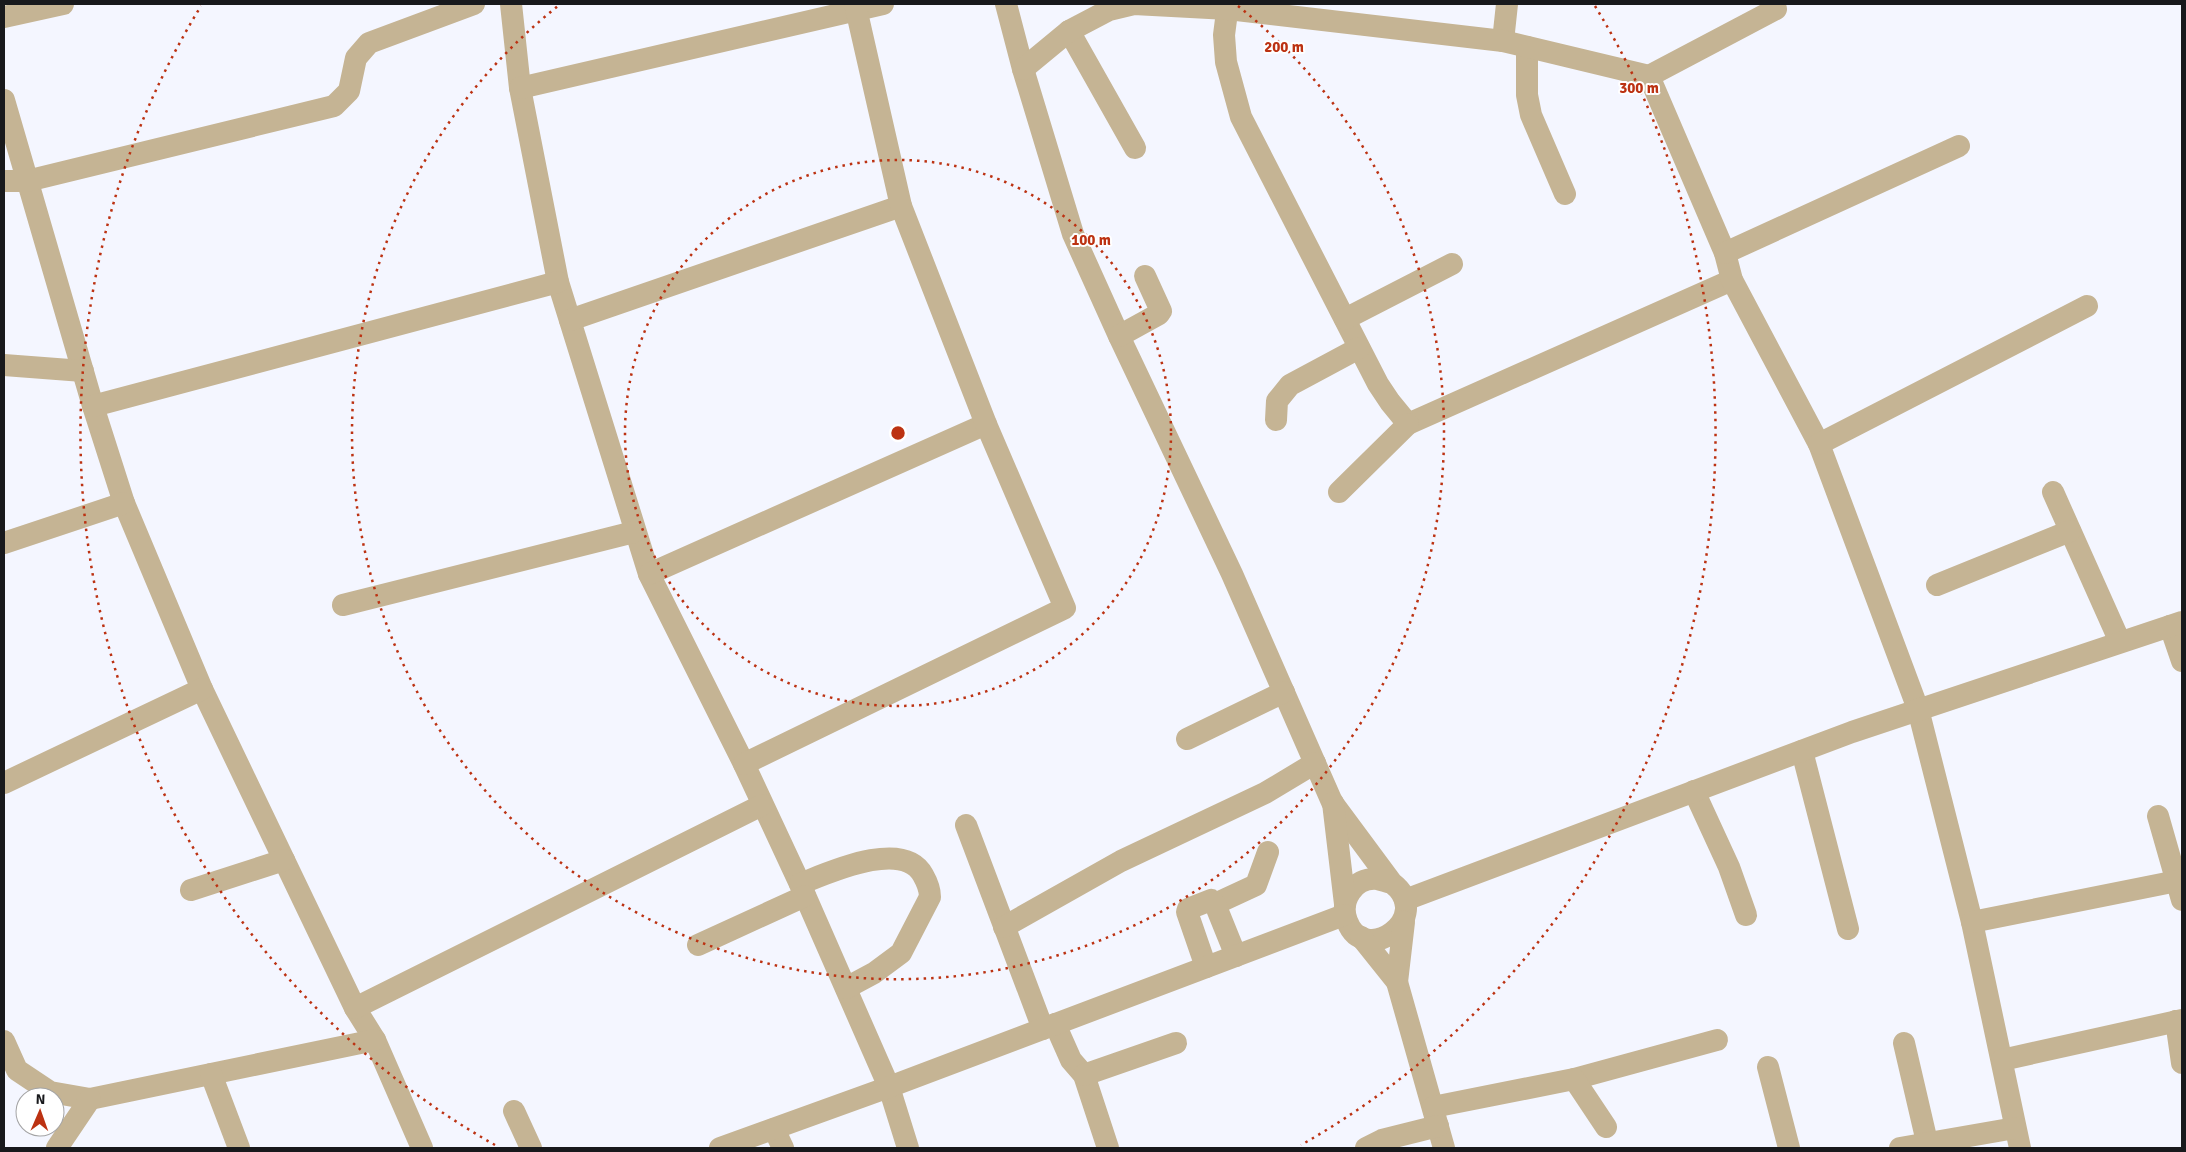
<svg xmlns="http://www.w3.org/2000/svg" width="2186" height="1152" viewBox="0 0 2186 1152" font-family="Signika,sans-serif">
  <rect width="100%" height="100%" fill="#f4f6ff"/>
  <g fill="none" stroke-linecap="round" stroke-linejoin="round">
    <g stroke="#c5b494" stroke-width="22">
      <polyline points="511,4 520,88 558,282 649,574 744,764 800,884 889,1087 908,1148"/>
      <path d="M1006,4L1023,69L1073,234L1119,336L1232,574L1332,802L1392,883C1436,917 1364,968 1347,921C1339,901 1354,877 1377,879C1382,880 1387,882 1392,883"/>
      <polyline points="1228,4 1224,35 1226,62 1241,117 1378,384 1390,402 1408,424 1732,280"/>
      <polyline points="4,17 63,4"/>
      <polyline points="1069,31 1135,148"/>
      <polyline points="1503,41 1507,4"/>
      <polyline points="1527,47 1527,95 1531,115 1565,194"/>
      <polyline points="1023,69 1069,31 1109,10 1134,4 1228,9 1503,41 1649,76 1776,9"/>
      <polyline points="1649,76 1725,253 1732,280 1819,444 1918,709 1972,922 2020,1148"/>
      <polyline points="520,88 883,4"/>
      <polyline points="4,100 93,406 124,503 202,689 355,1008 375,1040 422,1148"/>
      <polyline points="4,181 27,181 334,106 349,91 356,58 369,43 474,4"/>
      <polyline points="1725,253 1959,146"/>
      <polyline points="1345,319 1452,264"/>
      <polyline points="570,320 901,206"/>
      <polyline points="1119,336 1159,314 1161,311 1145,276"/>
      <polyline points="4,365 83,371"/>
      <polyline points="93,406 558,282"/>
      <polyline points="1276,420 1277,401 1290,385 1359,348"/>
      <polyline points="1819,444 2087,306"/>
      <polyline points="1339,492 1408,424"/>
      <polyline points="2053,492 2120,642"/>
      <polyline points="4,543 124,503"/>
      <polyline points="649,574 986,424"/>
      <polyline points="1937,585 2070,531"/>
      <polyline points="343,605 634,532"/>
      <polyline points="2170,626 2182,661"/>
      <polyline points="1187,739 1284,692"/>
      <polyline points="1802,751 1848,929"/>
      <polyline points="744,764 1065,608 986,424 901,206 855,4"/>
      <polyline points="4,783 202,689"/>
      <polyline points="1694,791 1729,867 1746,915"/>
      <polyline points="1333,803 1345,904"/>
      <polyline points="2158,816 2182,900"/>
      <polyline points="966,825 1043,1029"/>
      <path d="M800,884C828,873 903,838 923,875C927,882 930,888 930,897L901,953L874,973L846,988"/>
      <polyline points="191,890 284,860"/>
      <polyline points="1405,900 1852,732 2182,622"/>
      <polyline points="1215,904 1256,885 1268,852"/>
      <polyline points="1972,922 2182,880"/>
      <polyline points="1004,927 1121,861 1265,793 1315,763"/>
      <polyline points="1361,937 1397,982 1444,1148"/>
      <polyline points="698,945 805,896"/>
      <polyline points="1206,967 1187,912 1188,909 1211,900 1215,904 1236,956"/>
      <polyline points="1397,982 1404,922"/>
      <polyline points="355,1008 762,805"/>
      <polyline points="2176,1021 2182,1063"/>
      <polyline points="1055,1024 1071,1060 1084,1075 1108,1148"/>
      <polyline points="4,1041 17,1070 50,1092 90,1099 375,1040"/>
      <polyline points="1904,1043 1927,1142"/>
      <polyline points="2002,1060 2182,1020"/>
      <polyline points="1768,1067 1789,1148"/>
      <polyline points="211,1074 239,1148"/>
      <polyline points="1084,1075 1176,1043"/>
      <polyline points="1574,1079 1717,1040"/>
      <polyline points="1433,1107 1574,1079 1606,1127"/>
      <polyline points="514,1111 531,1148"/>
      <polyline points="774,1129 783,1148"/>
      <polyline points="57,1148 90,1099"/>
      <polyline points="720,1148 889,1087 1344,915"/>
      <polyline points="1366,1148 1382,1140 1438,1126"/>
      <polyline points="1900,1148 2015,1128"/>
    </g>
  </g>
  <g fill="none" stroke="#bc3212" stroke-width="2.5" stroke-dasharray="2.5 5">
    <circle cx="898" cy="433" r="273"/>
    <path d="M1238 6A546 546 0 1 1 558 6"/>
    <path d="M495 1145A818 818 0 0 1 201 6M1595 6A818 818 0 0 1 1301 1145"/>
  </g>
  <circle cx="898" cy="433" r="8" fill="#bc3212" stroke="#fff" stroke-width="2.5"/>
  <g font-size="15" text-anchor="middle" font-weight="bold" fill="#bc3212" stroke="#fff" stroke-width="4" stroke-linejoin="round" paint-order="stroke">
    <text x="1284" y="52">200 m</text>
    <text x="1639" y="93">300 m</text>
    <text x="1091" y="245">100 m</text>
  </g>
  <rect width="2186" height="1152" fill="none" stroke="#18191c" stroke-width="10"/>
  <g transform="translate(40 1112) rotate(2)"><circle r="24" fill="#ffffff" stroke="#a3a3a4"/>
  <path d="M0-4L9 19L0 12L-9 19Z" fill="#bc3212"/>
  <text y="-8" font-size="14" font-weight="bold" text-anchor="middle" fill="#18191c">N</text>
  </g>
</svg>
